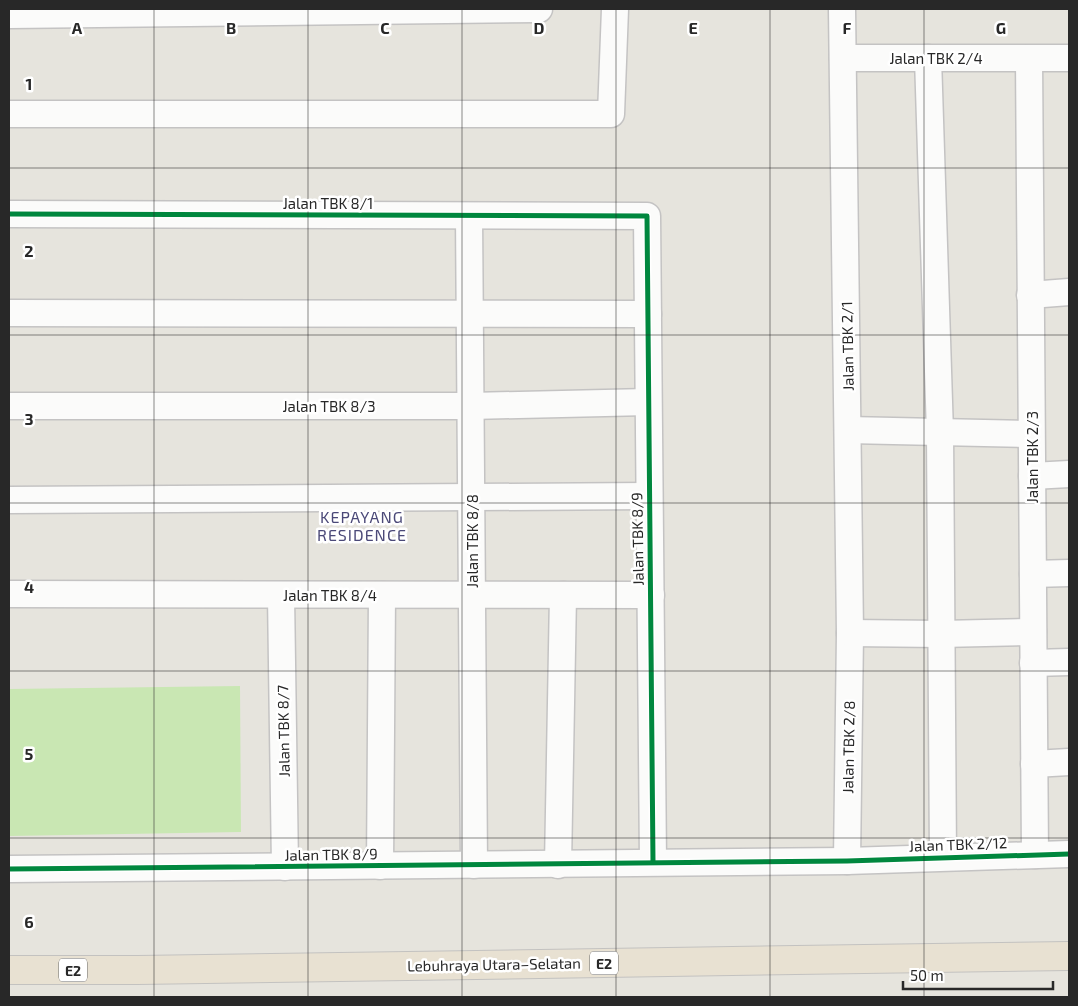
<svg xmlns="http://www.w3.org/2000/svg" width="1078" height="1006" viewBox="0 0 1078 1006" font-family="'Exo 2',sans-serif">
  <rect width="100%" height="100%" fill="#e6e4dd"/>
  <polygon fill="#c9e7b3" points="240,686 241,832 9,836 9,689"/>
  <g fill="none" stroke-linecap="round" stroke-linejoin="round">
    <g stroke="#c4c3c3" stroke-width="29">
      <g id="minor">
        <polyline points="842,9 850,633 847,861"/>
        <polyline points="9,15 539,9"/>
        <polyline points="843,58 1069,58"/>
        <polyline points="928,58 940,433 943,857"/>
        <polyline points="1029,59 1035,855"/>
        <polyline points="9,114 611,114 615,9"/>
        <polyline points="9,214 647,216 653,862"/>
        <polyline points="469,216 474,865"/>
        <polyline points="1030,295 1069,292"/>
        <polyline points="9,313 648,314"/>
        <polyline points="9,406 471,406 648,402"/>
        <polyline points="848,430 1031,434"/>
        <polyline points="1032,476 1069,474"/>
        <polyline points="9,500 649,496"/>
        <polyline points="1033,574 1069,573"/>
        <polyline points="9,594 651,595"/>
        <polyline points="281,595 285,867"/>
        <polyline points="850,633 941,634 1033,632"/>
        <polyline points="1033,663 1069,662"/>
        <polyline points="1034,764 1069,762"/>
        <polyline points="558,865 563,595"/>
        <polyline points="380,866 382,595"/>
        <polyline points="9,869 847,861 1069,854"/>
      </g>
    </g>
    <g stroke="#c3c2c0" stroke-width="30">
      <polyline id="highway" points="9,970 138,970 1069,956"/>
    </g>
    <use href="#minor" stroke="#fbfbfa" stroke-width="26"/>
    <use href="#highway" stroke="#e8e1d2" stroke-width="28"/>
    <g stroke="#fff" stroke-width="8">
      <g id="cycleway">
        <polyline points="9,214 647,216 653,862"/>
        <polyline points="9,869 847,861 1069,854"/>
      </g>
    </g>
    <use href="#cycleway" stroke="#00873e" stroke-width="5"/>
  </g>
  <path fill="none" stroke="#282828" stroke-width="1" stroke-opacity="0.55" d="M154,9V997M308,9V997M462,9V997M616,9V997M770,9V997M924,9V997M9,168H1069M9,335H1069M9,503H1069M9,671H1069M9,838H1069"/>
  <g text-anchor="middle" dominant-baseline="central" stroke-width="5" stroke-linejoin="round" paint-order="stroke">
    <g fill="#fff" stroke="#686868" stroke-width="1">
      <rect x="590" y="951.5" width="28" height="23" rx="4"/>
      <rect x="59" y="958.5" width="28" height="23" rx="4"/>
    </g>
    <g font-size="14" font-weight="bold" fill="#282828">
      <text x="604" y="963">E2</text>
      <text x="73" y="970">E2</text>
    </g>
    <g font-size="15" fill="#282828" stroke="#fff">
      <text x="936" y="58">Jalan TBK 2/4</text>
      <text x="328" y="203">Jalan TBK 8/1</text>
      <text transform="translate(847 346) rotate(-91)">Jalan TBK 2/1</text>
      <text x="329" y="406">Jalan TBK 8/3</text>
      <text transform="translate(1032 457) rotate(-90)">Jalan TBK 2/3</text>
      <text transform="translate(637 539) rotate(-91)">Jalan TBK 8/9</text>
      <text transform="translate(472 541) rotate(-90)">Jalan TBK 8/8</text>
      <text x="330" y="595">Jalan TBK 8/4</text>
      <text transform="translate(283 731) rotate(-91)">Jalan TBK 8/7</text>
      <text transform="translate(848 747) rotate(-89)">Jalan TBK 2/8</text>
      <text transform="translate(958 844) rotate(-2)">Jalan TBK 2/12</text>
      <text transform="translate(331 854) rotate(-1)">Jalan TBK 8/9</text>
      <text transform="translate(494 964) rotate(-1)">Lebuhraya Utara–Selatan</text>
    </g>
    <g font-size="16" letter-spacing="1" fill="#4b4978" stroke="#fff">
      <text x="362" y="516">KEPAYANG<tspan x="362" dy="18">RESIDENCE</tspan></text>
    </g>
  </g>
  <g font-size="16" text-anchor="middle" font-weight="bold" fill="#282828" stroke="#fff" stroke-width="5" stroke-linejoin="round" paint-order="stroke">
    <text x="77" y="34">A</text>
    <text x="231" y="34">B</text>
    <text x="385" y="34">C</text>
    <text x="539" y="34">D</text>
    <text x="693" y="34">E</text>
    <text x="847" y="34">F</text>
    <text x="1001" y="34">G</text>
    <text x="29" y="90">1</text>
    <text x="29" y="257">2</text>
    <text x="29" y="425">3</text>
    <text x="29" y="593">4</text>
    <text x="29" y="760">5</text>
    <text x="29" y="928">6</text>
  </g>
  <rect width="1078" height="1006" fill="none" stroke="#282828" stroke-width="20"/>
  <path d="M903 981v8h150v-8" fill="none" stroke="#282828" stroke-width="2.5"/>
  <text x="910" y="981" font-size="15" fill="#282828" stroke="#ffffff" stroke-width="4" paint-order="stroke">50 m</text>
</svg>
